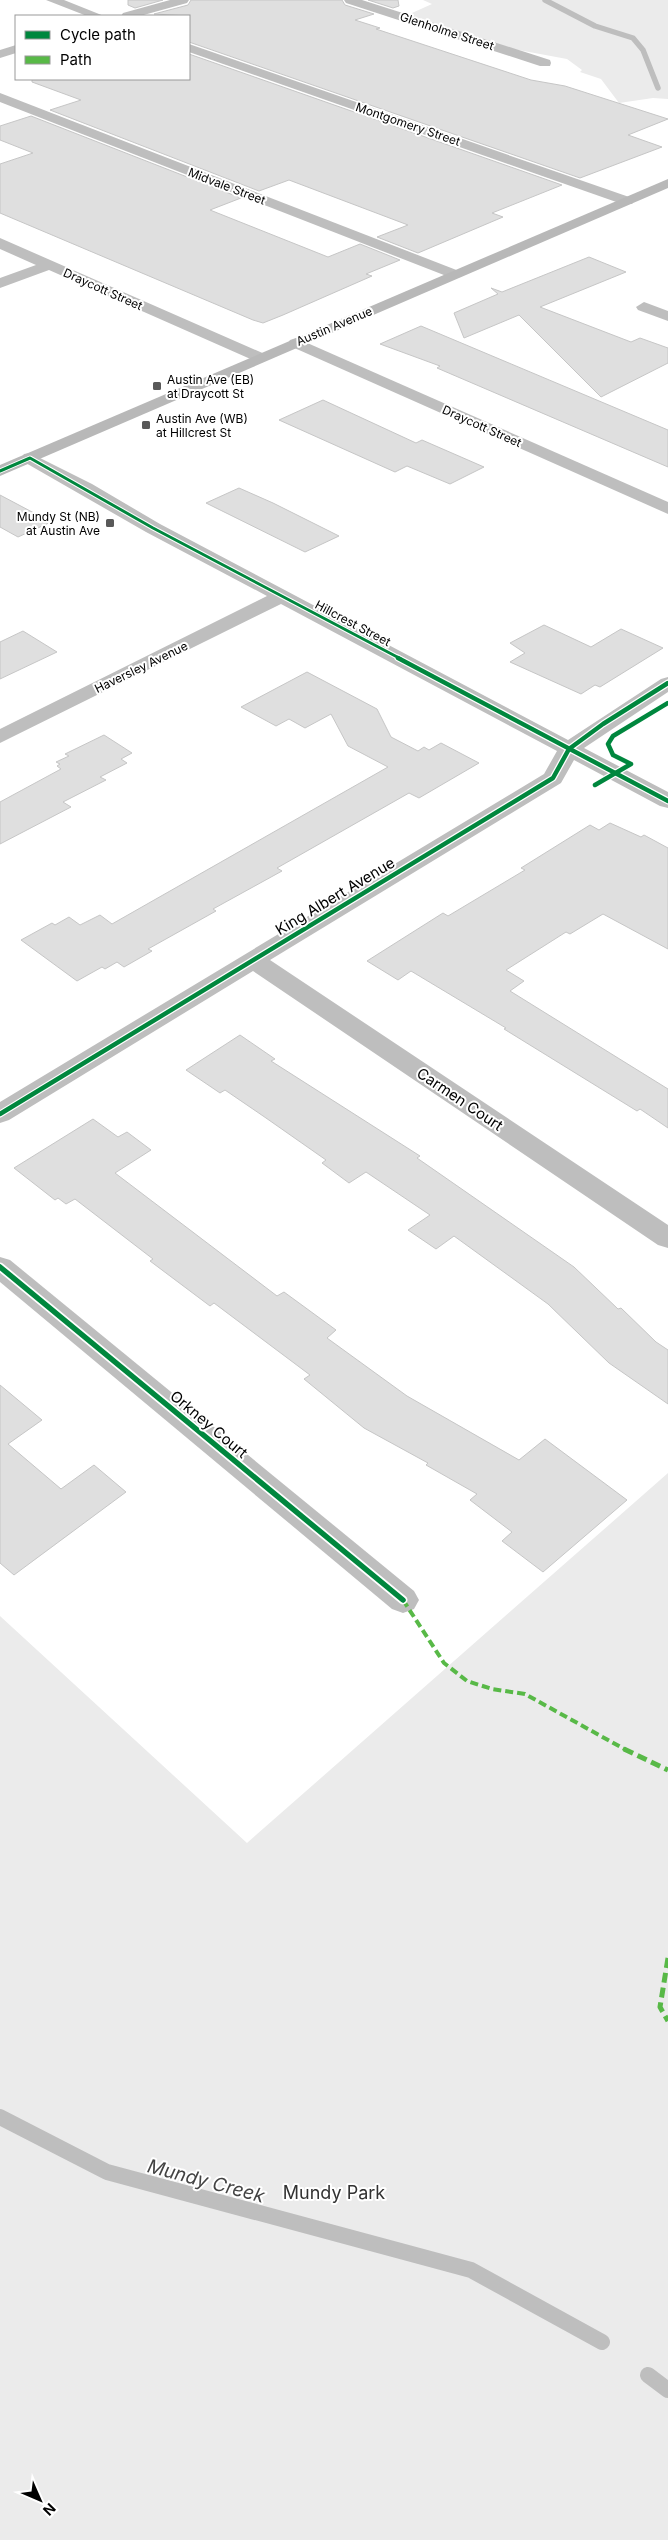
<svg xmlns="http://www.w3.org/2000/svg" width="668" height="2540" viewBox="0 0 668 2540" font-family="Inter,sans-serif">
  <rect width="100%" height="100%" fill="#fff"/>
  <g fill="#ebebeb">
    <polygon points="423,0 668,0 668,99 653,98 619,103 601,79 580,72 582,70 567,59 513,49 412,16 412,13 432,4"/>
    <polygon points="668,1473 668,2540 0,2540 0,1616 247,1843"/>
  </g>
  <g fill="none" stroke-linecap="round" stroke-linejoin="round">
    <polyline stroke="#bebebe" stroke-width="5.5" points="545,0 595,26 633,38 643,50 658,88"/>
    <g stroke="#bebebe" stroke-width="16">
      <polyline points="0,2117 107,2172 471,2270 602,2342"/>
      <polyline points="648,2375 668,2390"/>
    </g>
  </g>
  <g fill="#dfdfdf" stroke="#c6c6c6">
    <polygon points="128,0 163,0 135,8 128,5"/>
    <polygon points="191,0 342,0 345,5 374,14 355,20 380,28 376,29 531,80 565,86 668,119 628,135 662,147 580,178 189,42 189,16 154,14 188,5"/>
    <polygon points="368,0 398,0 399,6 393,8"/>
    <polygon points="189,54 562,185 492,213 503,217 418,253 377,237 408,225 289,180 259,191 50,110 81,100 32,82 32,79 189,79"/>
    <polygon points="31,116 241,198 210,210 328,257 360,244 400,260 366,274 372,276 283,315 263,323 253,320 0,213 0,164 33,153 0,140 0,126"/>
    <polygon points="589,257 626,272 540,307 631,342 640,338 668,348 668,363 601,397 519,315 464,338 454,313 498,294 491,288 502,292"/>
    <polygon points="421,326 668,430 668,467 437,368 440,366 380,344"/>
    <polygon points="323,400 416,443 422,440 484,467 450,484 407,466 395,472 279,420"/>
    <polygon points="239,488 273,503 339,536 305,552 206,503"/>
    <polygon points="0,495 51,522 18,537 0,527"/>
    <polygon points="544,625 591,647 621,629 663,648 600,687 595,685 581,694 510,662 525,653 510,643"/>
    <polygon points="23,631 57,652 0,679 0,642"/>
    <polygon points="307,672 377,709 391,737 418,751 424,747 429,750 441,743 479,763 419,798 409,793 277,868 282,871 213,909 216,911 148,949 152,951 124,967 117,962 105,969 102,967 77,981 21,940 52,923 55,925 69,917 80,925 100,915 112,924 388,767 348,746 331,714 305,728 289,719 276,726 241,707"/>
    <polygon points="104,735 132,753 121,759 127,763 100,777 106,780 63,802 71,807 0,844 0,802 61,769 57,766 60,764 56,762 69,756 65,754"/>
    <polygon points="610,823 641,837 644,835 668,848 668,949 603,914 570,934 566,932 506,970 524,981 510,991 668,1089 668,1128 640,1109 637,1111 504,1029 506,1028 411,971 398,980 367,961 443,913 448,916 525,870 521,868 590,825 599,830"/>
    <polygon points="240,1035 275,1059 271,1061 420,1156 417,1158 574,1267 618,1309 621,1308 656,1342 668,1350 668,1404 609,1363 548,1304 454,1236 436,1249 408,1230 430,1215 366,1172 349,1183 322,1163 326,1160 266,1118 225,1090 220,1093 186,1070"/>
    <polygon points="93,1119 118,1137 127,1132 151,1150 115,1173 277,1296 284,1292 336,1330 327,1338 407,1396 519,1460 545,1439 627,1500 543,1572 502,1541 512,1532 470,1500 477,1494 426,1465 428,1463 364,1428 304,1379 310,1375 214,1303 210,1306 150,1261 153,1259 75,1199 66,1204 58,1198 55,1200 14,1168"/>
    <polygon points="0,1385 42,1420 8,1444 61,1489 94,1465 126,1492 14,1575 0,1563"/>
  </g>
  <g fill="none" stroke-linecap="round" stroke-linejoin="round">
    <g fill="#bebebe" fill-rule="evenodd">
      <polygon points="46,0 64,0 104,16 87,16"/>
      <polygon points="170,0 189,0 187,3 140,16 121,16 123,13"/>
      <polygon points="344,0 362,0 550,60 551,63 550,66 540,66 346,3"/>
      <polygon points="189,44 632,198 634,201 632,204 622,204 189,52"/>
      <polygon points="16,45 16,53 0,58 0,50"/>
      <polygon points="0,93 459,271 462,274 459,277 449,277 0,102"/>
      <polygon points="0,238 267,355 269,358 261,363 255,361 49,270 0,288 0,278 36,265 0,249"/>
      <polygon points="644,302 668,311 668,321 638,310 636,307"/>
      <polygon points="296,338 668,502 668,514 290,346 288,343 290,340"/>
      <polygon points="30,453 92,484 160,524 568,740 661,679 668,677 668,692 584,748 668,792 668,808 660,806 574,760 561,783 270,960 668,1225 668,1248 658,1245 253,971 9,1120 0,1123 0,1102 544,774 557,751 281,604 0,743 0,729 267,596 146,532 24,462 21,458 24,454"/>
      <polygon points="0,1257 10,1260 414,1591 419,1600 414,1609 403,1613 392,1609 0,1282"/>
    </g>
    <polygon fill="#b8b8b8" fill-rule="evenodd" points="668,179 668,188 0,476 0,465"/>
    <polyline stroke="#58b947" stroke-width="4" stroke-dasharray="8 4" stroke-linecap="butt" points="403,1600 444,1663 467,1681 492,1689 525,1694 626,1750"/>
    <g stroke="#58b947" stroke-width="5" stroke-dasharray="10 5" stroke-linecap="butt">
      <polyline points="624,1749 668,1770"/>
      <polyline points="668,1958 660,2007 668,2021"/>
    </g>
    <g stroke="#fff" stroke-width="5">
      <polyline id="cycleway-far2" points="0,471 30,458 153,528 401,659"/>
    </g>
    <g stroke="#fff" stroke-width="7">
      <g id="cycleway-far1">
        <polyline points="398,658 668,801"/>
        <polyline points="595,785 631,764 613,755 608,744 613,736 668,703"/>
        <polyline points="0,1114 553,778 569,749 603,724 668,683"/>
      </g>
    </g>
    <g stroke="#fff" stroke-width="9">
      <polyline id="cycleway" points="0,1267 403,1600"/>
    </g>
    <use href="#cycleway-far2" stroke="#00873e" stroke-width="3"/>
    <use href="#cycleway-far1" stroke="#00873e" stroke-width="4.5"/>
    <use href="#cycleway" stroke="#00873e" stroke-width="5.5"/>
  </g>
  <g fill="#595959" stroke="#fff" stroke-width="2">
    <rect x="152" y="381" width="10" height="10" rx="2.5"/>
    <rect x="141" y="420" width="10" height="10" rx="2.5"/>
    <rect x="105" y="518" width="10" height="10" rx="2.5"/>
  </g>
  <g text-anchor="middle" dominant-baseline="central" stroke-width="4" stroke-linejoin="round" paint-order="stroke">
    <g font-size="12" fill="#000" stroke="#fff">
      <text transform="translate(447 31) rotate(18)">Glenholme Street</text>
      <text transform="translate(408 124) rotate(19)">Montgomery Street</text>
      <text transform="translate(227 186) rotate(21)">Midvale Street</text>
      <text transform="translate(103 289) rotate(24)">Draycott Street</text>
      <text transform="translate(334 326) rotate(-23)">Austin Avenue</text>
      <text transform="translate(482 426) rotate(24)">Draycott Street</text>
      <text transform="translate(353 623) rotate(28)">Hillcrest Street</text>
      <text transform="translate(141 667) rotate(-26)">Haversley Avenue</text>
    </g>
    <g font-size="12" fill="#000" stroke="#fff" text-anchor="start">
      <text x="167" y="379">Austin Ave (EB)<tspan x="167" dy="14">at Draycott St</tspan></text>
      <text x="156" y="418">Austin Ave (WB)<tspan x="156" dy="14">at Hillcrest St</tspan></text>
      <text x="100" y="516" text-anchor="end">Mundy St (NB)<tspan x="100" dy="14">at Austin Ave</tspan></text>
    </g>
    <g font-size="15" fill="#000" stroke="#fff">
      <text transform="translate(335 896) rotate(-31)">King Albert Avenue</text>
      <text transform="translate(460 1099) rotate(34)">Carmen Court</text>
      <text transform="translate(209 1424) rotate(40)">Orkney Court</text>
    </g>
    <g font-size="18" fill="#323232" stroke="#fff">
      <text x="334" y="2192">Mundy Park</text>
    </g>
    <g font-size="19" font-style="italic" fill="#434343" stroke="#fff">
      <text transform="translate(206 2181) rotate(15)">Mundy Creek</text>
    </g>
  </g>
  <rect x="15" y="15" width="175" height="65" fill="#ffffff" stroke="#999999"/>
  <rect x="25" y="31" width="25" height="8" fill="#00873e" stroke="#999999"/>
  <text x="60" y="40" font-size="15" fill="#000000">Cycle path</text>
  <rect x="25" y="56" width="25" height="8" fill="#58b947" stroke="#999999"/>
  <text x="60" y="65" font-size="15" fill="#000000">Path</text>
  <g transform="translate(40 2500) rotate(135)" stroke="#ffffff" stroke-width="4" paint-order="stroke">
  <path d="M0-4L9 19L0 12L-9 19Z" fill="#000000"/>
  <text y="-8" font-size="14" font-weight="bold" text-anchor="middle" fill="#000000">N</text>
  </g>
</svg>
